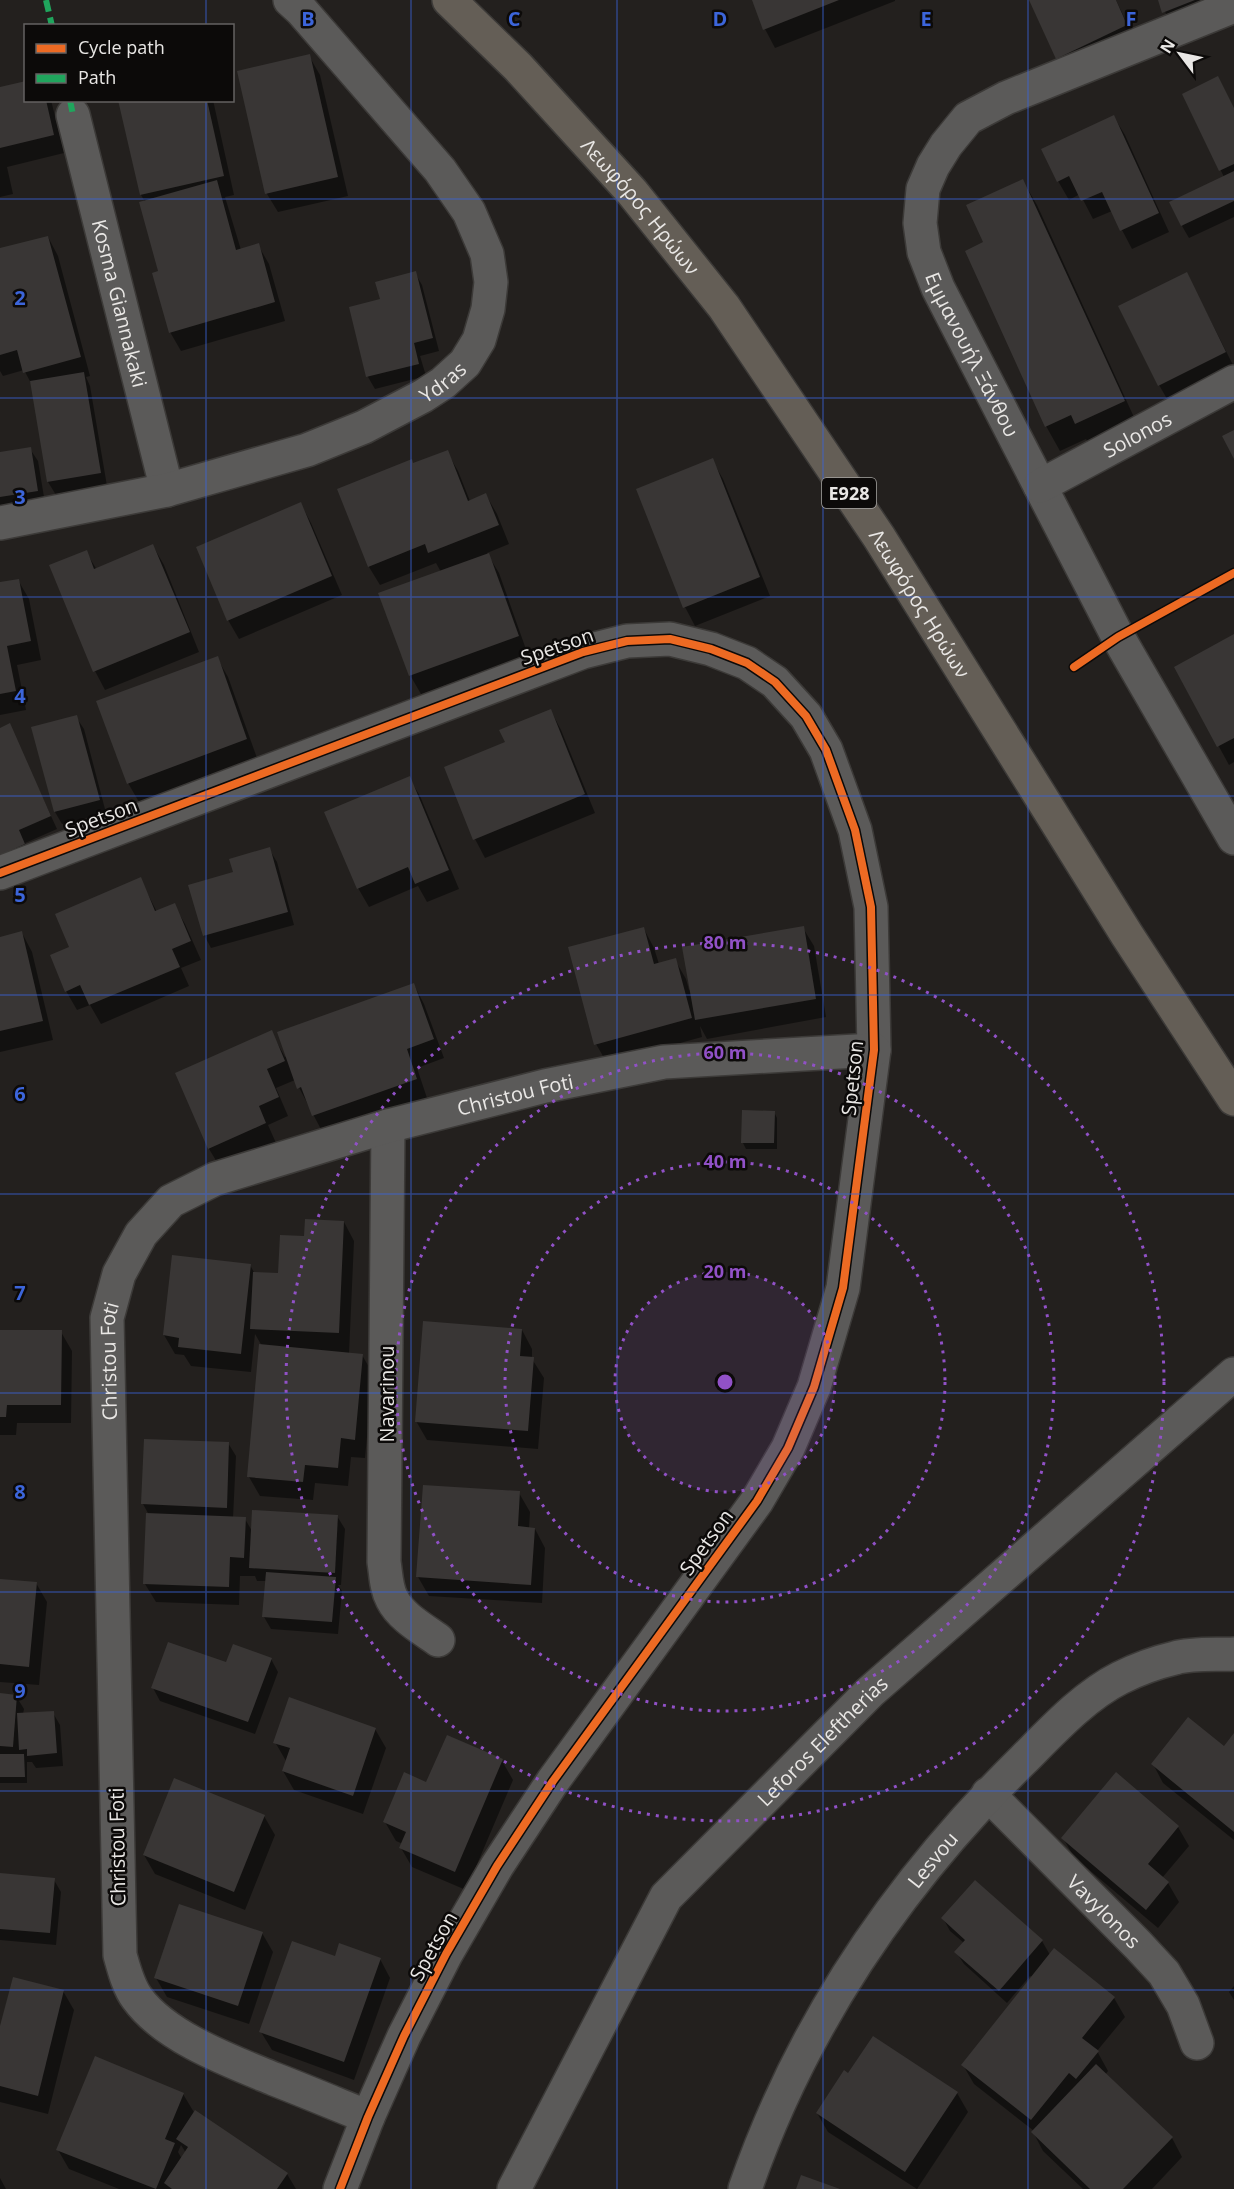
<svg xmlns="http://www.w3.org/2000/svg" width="1234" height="2189" viewBox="0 0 1234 2189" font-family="'Open Sans',sans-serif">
  <rect width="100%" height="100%" fill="#23201e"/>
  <g fill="#0007" fill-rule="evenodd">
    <polygon points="753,0 895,0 895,1 775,48 765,29"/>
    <polygon points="1030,0 1116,0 1137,45 1068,77"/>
    <polygon points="1159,0 1234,0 1175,31"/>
    <polygon points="309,56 320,75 348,196 278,212 267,194"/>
    <polygon points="0,89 26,100 51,100 64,153 7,167 13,194 0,197"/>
    <polygon points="1184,95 1234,109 1234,217 1189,238 1182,226 1224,177"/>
    <polygon points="120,100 213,100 234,195 225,197 241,250 258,245 269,264 285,321 181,351 170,332 145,202 141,195"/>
    <polygon points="1114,117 1125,135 1169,232 1132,249 1112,211 1093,219 1080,194 1069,200 1058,181"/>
    <polygon points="1023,181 1037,205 1138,426 1091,448 1086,439 1060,451 1046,426"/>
    <polygon points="48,237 58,256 90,376 86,377 90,386 107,486 56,495 48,482 32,385 24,370 3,376 0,371 0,250"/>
    <polygon points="415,273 422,285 439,351 420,356 426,376 375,389 368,377 381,300"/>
    <polygon points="1187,274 1234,367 1170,404 1159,385"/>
    <polygon points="30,449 38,461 45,503 0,511 0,454"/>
    <polygon points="447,452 458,471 470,501 486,495 497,514 509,544 487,553 499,573 528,655 421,694 410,675 441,572 436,563 380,585 369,567 413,465"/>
    <polygon points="712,460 723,479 770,596 695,626 685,607 638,490"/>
    <polygon points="301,504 311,523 342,595 239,639 228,620"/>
    <polygon points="153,546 164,565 199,652 105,690 95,671 86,552 97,570"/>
    <polygon points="18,580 29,599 41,660 17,665 26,710 0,715 0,584"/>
    <polygon points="1234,636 1234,762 1229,765 1176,668"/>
    <polygon points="217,658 228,677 257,758 139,802 128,783"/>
    <polygon points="551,711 561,730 595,813 485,858 475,839 506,743"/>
    <polygon points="76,717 84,729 106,813 62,824 55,812"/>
    <polygon points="9,725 57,829 25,843 31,857 8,867 0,853 0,729"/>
    <polygon points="409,778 420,796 459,889 427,902 418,886 369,907 358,888"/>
    <polygon points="269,849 277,862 294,925 211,948 204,935 235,873"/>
    <polygon points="140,879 157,912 174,905 185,924 201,960 181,968 189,986 101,1024 90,1005 77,1010 66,991 71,948"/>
    <polygon points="803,928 814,946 826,1017 707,1039 700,1026 702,1037 607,1063 596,1044 644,929 654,948 659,964 675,960 686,979 689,990"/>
    <polygon points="22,933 32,952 53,1040 0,1052 0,938"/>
    <polygon points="414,985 424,1004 444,1058 417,1068 427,1098 324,1135 295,1080 276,1088 288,1116 268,1125 276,1143 220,1167 209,1149 177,1073 271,1032 285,1057"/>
    <polygon points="774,1112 777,1118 777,1149 746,1149 743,1143"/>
    <polygon points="344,1222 354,1241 349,1354 362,1355 373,1374 365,1458 351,1457 348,1486 315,1483 313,1500 260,1496 249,1477 262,1346 255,1334 251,1372 191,1366 184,1355 175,1354 164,1335 250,1265 255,1274 279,1275 306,1238"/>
    <polygon points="522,1330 532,1349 532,1359 544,1378 538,1449 427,1440 416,1421"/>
    <polygon points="0,1332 61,1332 72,1351 71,1423 17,1423 16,1435 0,1435"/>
    <polygon points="228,1443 236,1456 233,1518 245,1519 252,1531 337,1516 345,1529 341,1585 338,1585 342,1591 338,1634 271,1629 264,1617 266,1581 257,1581 255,1576 240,1576 239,1605 156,1602 145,1584 149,1515 143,1504"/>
    <polygon points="519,1493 530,1512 529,1528 535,1529 545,1548 542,1603 429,1596 418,1577"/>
    <polygon points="0,1581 36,1583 47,1602 39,1685 0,1682"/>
    <polygon points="271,1659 278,1672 255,1734 160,1701 153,1688 227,1664"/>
    <polygon points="0,1695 16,1696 24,1709 23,1714 53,1713 60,1725 63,1766 36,1768 32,1762 27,1762 27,1783 0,1783"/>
    <polygon points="375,1729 386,1748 363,1814 294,1790 283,1771 286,1761 275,1742"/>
    <polygon points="1234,1736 1234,1840 1163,1783 1153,1764 1224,1748"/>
    <polygon points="447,1737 502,1761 513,1780 466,1890 412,1867 401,1848 403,1844 396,1841 385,1822 427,1784"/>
    <polygon points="1116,1774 1178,1827 1189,1846 1162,1878 1168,1883 1179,1902 1158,1928 1074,1857 1063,1838"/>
    <polygon points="264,1816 275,1835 245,1910 155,1874 144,1855"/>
    <polygon points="0,1874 54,1880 61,1892 56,1945 0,1940"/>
    <polygon points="975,1882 1042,1941 1050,1955 1114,1998 1125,2017 1097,2051 1108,2071 1105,2075 1172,2138 1182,2157 1152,2189 1083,2189 1043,2151 1033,2132 1034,2131 974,2084 963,2065 1032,1977 1030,1976 1007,2003 964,1964 956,1952 964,1943 950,1931 943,1918"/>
    <polygon points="262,1933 273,1952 249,2024 167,1997 156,1978"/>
    <polygon points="336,1958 380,1959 390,1978 354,2080 272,2050 261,2032"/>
    <polygon points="1234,1986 1234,2000 1229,1992"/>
    <polygon points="63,1991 74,2010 48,2114 0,2102 0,2032"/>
    <polygon points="957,2093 968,2112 917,2189 828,2132 817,2113"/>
    <path d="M183,2094L195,2114L287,2174L296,2189H119L69,2169L58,2150ZM181,2145L186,2153L182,2159L178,2152Z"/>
    <polygon points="0,2178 6,2189 0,2189"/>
  </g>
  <g fill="#393635">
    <polygon points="752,0 839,0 763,30"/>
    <polygon points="1029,0 1116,0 1127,25 1056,59"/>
    <polygon points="1158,0 1195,0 1162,13"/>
    <polygon points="310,54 338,177 265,194 237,71"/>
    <polygon points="1218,76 1234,108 1234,164 1219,171 1182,94"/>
    <polygon points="26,81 26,100 46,100 54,135 0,148 0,87"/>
    <polygon points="118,100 207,100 224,176 140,195"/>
    <polygon points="1114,115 1159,213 1120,231 1102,192 1081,201 1069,176 1057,182 1041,149"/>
    <polygon points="1234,171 1234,201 1181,226 1169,202"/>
    <polygon points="1023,179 1125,401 1075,424 1071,415 1045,427 965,251 983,242 966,205"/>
    <polygon points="217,180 236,250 259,243 275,302 169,333 152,273 158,271 139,202"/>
    <polygon points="48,236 81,357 23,373 17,350 0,355 0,248"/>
    <polygon points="416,271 433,338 414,343 419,364 366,377 349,307 380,299 375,282"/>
    <polygon points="1187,272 1226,352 1158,386 1118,306"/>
    <polygon points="84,372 101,473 47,482 30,381"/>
    <polygon points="1234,430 1234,459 1222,436"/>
    <polygon points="31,447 38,491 0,497 0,452"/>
    <polygon points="448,450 468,501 486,493 499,525 428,553 425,544 368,567 337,489 412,459 413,463"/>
    <polygon points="713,458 760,577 683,608 636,489"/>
    <polygon points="301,502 332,576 227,621 196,547"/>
    <polygon points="153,544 190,632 93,672 49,565 87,550 94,569"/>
    <polygon points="489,553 519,636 409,676 378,593"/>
    <polygon points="19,579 31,641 7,646 16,691 0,694 0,582"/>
    <polygon points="1234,634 1234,738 1217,747 1174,667"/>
    <polygon points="218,656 247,739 127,784 96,701"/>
    <polygon points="551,709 585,794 473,840 444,767 505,742 499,730"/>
    <polygon points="77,715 100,800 54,812 31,727"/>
    <polygon points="10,723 51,816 19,830 25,844 0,855 0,728"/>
    <polygon points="410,776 449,870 415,884 408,867 357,889 324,812"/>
    <polygon points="270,847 288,912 203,936 188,885 233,872 229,859"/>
    <polygon points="141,877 155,911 175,903 191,941 172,949 180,967 89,1005 80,985 65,992 50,955 69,947 55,914"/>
    <polygon points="804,926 816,999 695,1020 682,947"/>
    <polygon points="644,927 654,964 676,958 692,1018 594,1045 568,947"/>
    <polygon points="22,931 43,1021 0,1031 0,937"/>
    <polygon points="414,983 434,1039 407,1049 417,1079 312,1116 301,1087 297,1089 277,1032"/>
    <polygon points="272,1030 285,1061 267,1069 279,1097 259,1106 266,1123 208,1149 175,1073"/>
    <polygon points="742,1110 775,1111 774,1143 741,1143"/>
    <polygon points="305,1219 344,1221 339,1333 250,1329 253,1272 278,1273 280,1235 304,1236"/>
    <polygon points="172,1255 251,1264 241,1354 178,1347 179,1338 163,1335"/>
    <polygon points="423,1321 522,1329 520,1356 534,1357 528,1431 415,1422"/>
    <polygon points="0,1330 62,1330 61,1405 7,1405 6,1417 0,1417"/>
    <polygon points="259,1344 363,1354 355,1440 341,1438 338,1468 305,1465 303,1482 247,1477"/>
    <polygon points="144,1439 229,1442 227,1508 141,1504"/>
    <polygon points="423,1485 520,1491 518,1526 535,1528 531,1585 416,1577"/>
    <polygon points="252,1510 338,1515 335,1573 249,1568"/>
    <polygon points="146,1513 246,1517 244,1558 230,1557 229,1587 143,1584"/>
    <polygon points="266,1572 336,1577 332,1622 262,1617"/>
    <polygon points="0,1579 37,1582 29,1667 0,1664"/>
    <polygon points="168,1642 226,1662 233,1644 272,1658 248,1722 151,1688"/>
    <polygon points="0,1693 17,1695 13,1747 0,1746"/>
    <polygon points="289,1697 376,1728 353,1796 282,1771 290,1748 273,1743"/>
    <polygon points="54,1711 57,1753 27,1756 27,1749 19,1750 17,1713"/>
    <polygon points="1188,1717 1224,1746 1234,1733 1234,1832 1151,1764"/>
    <polygon points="447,1735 503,1759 455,1872 399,1848 406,1832 383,1822 404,1772 426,1782"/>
    <polygon points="0,1754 24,1754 25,1777 0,1777"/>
    <polygon points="1116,1772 1179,1826 1148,1864 1169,1882 1146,1910 1061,1838"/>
    <polygon points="174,1778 265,1815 234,1892 143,1855"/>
    <polygon points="0,1873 55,1878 50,1933 0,1929"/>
    <polygon points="975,1880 1043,1940 999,1991 954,1952 965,1940 941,1918"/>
    <polygon points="179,1904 263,1932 238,2006 154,1978"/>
    <polygon points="292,1941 335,1956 339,1943 381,1958 344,2062 259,2032"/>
    <polygon points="1054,1948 1115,1997 1082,2038 1099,2051 1076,2079 1069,2073 1031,2120 961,2065"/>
    <polygon points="13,1977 64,1990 38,2096 0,2086 0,2026"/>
    <polygon points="873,2036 958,2092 905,2172 816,2113 844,2070 848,2073"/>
    <polygon points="95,2056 184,2093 165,2139 175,2143 156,2189 56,2150"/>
    <polygon points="1096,2064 1173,2137 1123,2189 1090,2189 1031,2132"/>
    <polygon points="195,2110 288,2173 277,2189 172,2189 164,2183 188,2147 176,2139"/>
    <polygon points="801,2175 840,2189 796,2189"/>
  </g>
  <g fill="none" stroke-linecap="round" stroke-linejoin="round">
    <g stroke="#3c3a38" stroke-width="36">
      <g id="street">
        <path id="s1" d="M1234,6L1006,98L968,118L946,145L933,166L923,189L920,223L924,252L938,288L1040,486L1118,637L1234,838"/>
        <path id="s2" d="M73,115L167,490"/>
        <path id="s3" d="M1040,486L1234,382"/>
        <path id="s4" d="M0,523L167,490L307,450L364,427L423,396L443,383L465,363L479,340L488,309L491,282L487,254L469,212L440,170L301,10L290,0"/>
        <polyline points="0,873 583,652 627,641 670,639 711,649 747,663 775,682 806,716 826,750 855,830 871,907 874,1050 843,1288 814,1387 788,1448 757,1501 553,1781 497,1866 446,1954 404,2036 368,2117 340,2189"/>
        <path d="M388,1126L384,1562C386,1574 386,1588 392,1599C401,1617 423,1629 438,1640"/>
        <path id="s5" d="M988,1794L1138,1945L1164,1973L1183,2005L1197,2043"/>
        <path id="s6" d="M368,2117C336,2104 305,2091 274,2079C230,2061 165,2037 137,1998C128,1986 124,1969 120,1955L107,1318L119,1274L141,1234L171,1201L215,1179L388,1126L545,1086L664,1062L874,1050"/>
        <path id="s7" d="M514,2189L666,1897L870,1692L1234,1374"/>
        <path id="s8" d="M745,2189C802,2024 900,1881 1023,1760C1052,1731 1084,1696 1120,1678C1136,1670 1158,1662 1175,1658C1193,1653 1215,1655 1234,1654"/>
      </g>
    </g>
    <g stroke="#3c3a38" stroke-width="36">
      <g id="primary">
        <path id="s9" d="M449,0L518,67L632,192L724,307L879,537L1127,935L1234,1099"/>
      </g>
    </g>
    <use href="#street" stroke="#5b5a59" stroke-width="33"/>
    <use href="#primary" stroke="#645e56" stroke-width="33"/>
    <g stroke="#20a55d" stroke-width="6" stroke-dasharray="12 6" stroke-linecap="butt">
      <polyline points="46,0 52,26"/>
      <polyline points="70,100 73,115"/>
    </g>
    <g stroke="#0c0a09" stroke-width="11">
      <g id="cycleway">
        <polyline points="1074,667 1118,637 1234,573"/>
        <polyline points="0,873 583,652 627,641 670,639 711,649 747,663 775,682 806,716 826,750 855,830 871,907 874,1050 843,1288 814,1387 788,1448 757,1501 553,1781 497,1866 446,1954 404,2036 368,2117 340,2189"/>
      </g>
    </g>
    <use href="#cycleway" stroke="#ed6a23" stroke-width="8"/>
  </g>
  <path fill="none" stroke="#3c65da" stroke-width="1.5" stroke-opacity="0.55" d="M206,0V26M411,0V2189M617,0V2189M823,0V2189M1028,0V2189M206,100V2189M0,199H1234M0,398H1234M0,597H1234M0,796H1234M0,995H1234M0,1194H1234M0,1393H1234M0,1592H1234M0,1791H1234M0,1990H1234"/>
  <circle cx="725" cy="1382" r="110" fill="#9151c7" fill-opacity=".12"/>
  <g fill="none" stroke="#9151c7" stroke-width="3" stroke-dasharray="3 6">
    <circle cx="725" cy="1382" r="110"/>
    <circle cx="725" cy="1382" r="220"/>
    <circle cx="725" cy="1382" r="329"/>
    <circle cx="725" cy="1382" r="439"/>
  </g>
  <g text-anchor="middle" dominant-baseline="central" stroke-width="5" stroke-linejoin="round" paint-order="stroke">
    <rect fill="#0c0a09" stroke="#a7a5a3" stroke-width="1.5" x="822" y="478" width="54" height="30" rx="4.5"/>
    <g font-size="18" font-weight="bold" fill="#e9e7e5">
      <text x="849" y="493">E928</text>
    </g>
    <g font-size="20" fill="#e9e7e5" stroke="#0c0a09">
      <text stroke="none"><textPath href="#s9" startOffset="282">Λεωφόρος Ηρώων</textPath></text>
      <text stroke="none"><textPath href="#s2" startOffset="194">Kosma Giannakaki</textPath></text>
      <text stroke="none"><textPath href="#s1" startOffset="550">Εμμανουήλ Ξάνθου</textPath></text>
      <text stroke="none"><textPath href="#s4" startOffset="468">Ydras</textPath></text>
      <text stroke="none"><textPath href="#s3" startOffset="110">Solonos</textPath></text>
      <text stroke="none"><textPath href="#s9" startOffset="768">Λεωφόρος Ηρώων</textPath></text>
      <text transform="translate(557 646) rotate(-19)">Spetson</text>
      <text transform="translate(101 817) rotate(-21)">Spetson</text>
      <text transform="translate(852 1078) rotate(-84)">Spetson</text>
      <text stroke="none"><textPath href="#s6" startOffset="1443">Christou Foti</textPath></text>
      <text stroke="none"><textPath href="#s6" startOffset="903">Christou Foti</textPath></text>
      <text transform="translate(386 1394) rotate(-90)">Navarinou</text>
      <text transform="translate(706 1542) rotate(-54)">Spetson</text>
      <text stroke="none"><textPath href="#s7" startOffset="550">Leforos Eleftherias</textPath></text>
      <text transform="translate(117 1847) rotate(-91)">Christou Foti</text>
      <text stroke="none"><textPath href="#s8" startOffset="381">Lesvou</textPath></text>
      <text stroke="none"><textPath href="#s5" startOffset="165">Vavylonos</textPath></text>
      <text transform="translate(433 1946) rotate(-61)">Spetson</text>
    </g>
  </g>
  <g font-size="20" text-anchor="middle" font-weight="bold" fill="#3c65da" stroke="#0c0a09" stroke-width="5" stroke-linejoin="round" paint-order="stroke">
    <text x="308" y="26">B</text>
    <text x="514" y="26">C</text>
    <text x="720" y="26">D</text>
    <text x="926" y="26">E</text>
    <text x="1131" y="26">F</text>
    <text x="20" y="305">2</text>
    <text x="20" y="504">3</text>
    <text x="20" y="703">4</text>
    <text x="20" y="902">5</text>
    <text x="20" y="1101">6</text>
    <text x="20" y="1300">7</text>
    <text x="20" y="1499">8</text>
    <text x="20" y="1698">9</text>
  </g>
  <circle cx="725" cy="1382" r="9" fill="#9151c7" stroke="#0c0a09" stroke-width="3"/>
  <g font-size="18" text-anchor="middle" font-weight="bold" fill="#9151c7" stroke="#0c0a09" stroke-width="5" stroke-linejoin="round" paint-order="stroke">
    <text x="725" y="949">80 m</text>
    <text x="725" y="1059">60 m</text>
    <text x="725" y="1168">40 m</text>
    <text x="725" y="1278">20 m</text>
  </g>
  <rect x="24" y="24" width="210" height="78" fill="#0c0a09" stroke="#646261" stroke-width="1.5"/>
  <rect x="36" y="44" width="30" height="9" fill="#ed6a23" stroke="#646261" stroke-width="1.5"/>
  <text x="78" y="54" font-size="18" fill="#e9e7e5">Cycle path</text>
  <rect x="36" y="74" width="30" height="9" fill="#20a55d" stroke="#646261" stroke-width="1.5"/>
  <text x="78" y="84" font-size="18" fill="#e9e7e5">Path</text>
  <g transform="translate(1180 54) rotate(302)" stroke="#0c0a09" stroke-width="4.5" paint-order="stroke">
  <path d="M0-4.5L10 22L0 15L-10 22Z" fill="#e9e7e5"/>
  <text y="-9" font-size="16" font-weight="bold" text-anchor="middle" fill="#e9e7e5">N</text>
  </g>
</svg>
